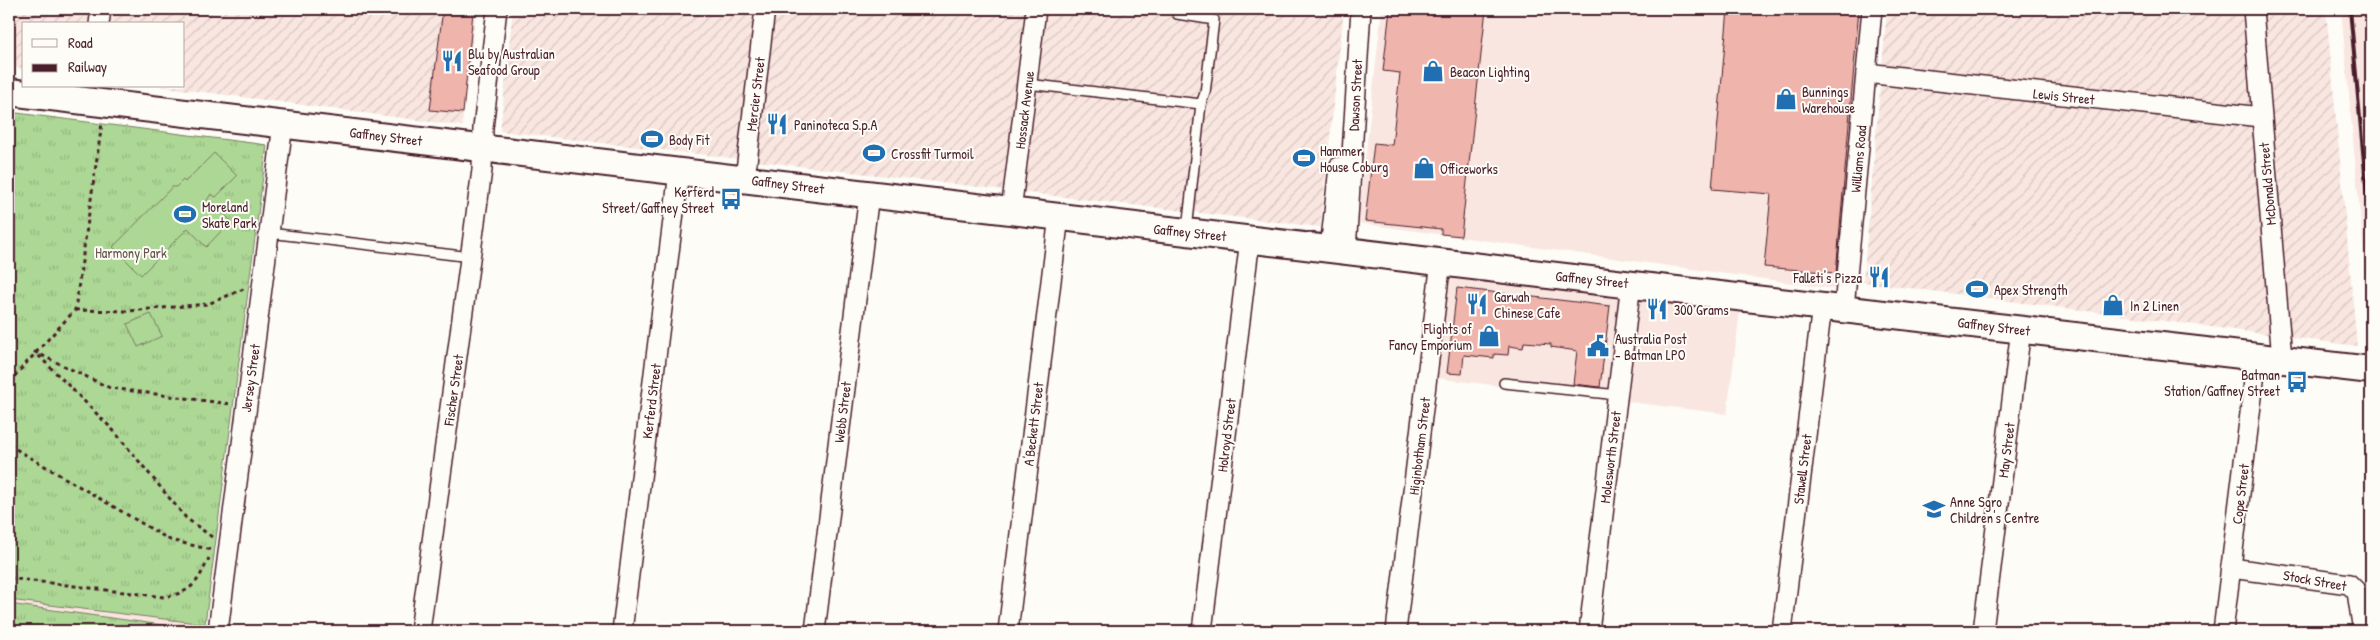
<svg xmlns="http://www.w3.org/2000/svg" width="2380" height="640" viewBox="0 0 2380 640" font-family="'Patrick Hand',sans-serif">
  <defs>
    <pattern id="industrial-furrows" width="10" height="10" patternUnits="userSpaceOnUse" patternTransform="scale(1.25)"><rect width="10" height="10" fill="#f9e6e0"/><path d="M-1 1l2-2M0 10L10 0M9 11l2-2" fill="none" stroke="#d7c5c0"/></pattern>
    <pattern id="grass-tufts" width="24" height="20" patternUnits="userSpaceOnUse" patternTransform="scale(1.25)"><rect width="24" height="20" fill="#acd795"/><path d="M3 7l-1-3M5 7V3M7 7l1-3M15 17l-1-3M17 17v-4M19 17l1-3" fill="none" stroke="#96b881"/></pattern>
  </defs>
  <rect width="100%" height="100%" fill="#fdfcf7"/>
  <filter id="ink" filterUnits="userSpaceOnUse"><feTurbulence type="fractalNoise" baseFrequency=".02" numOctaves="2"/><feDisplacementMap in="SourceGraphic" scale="10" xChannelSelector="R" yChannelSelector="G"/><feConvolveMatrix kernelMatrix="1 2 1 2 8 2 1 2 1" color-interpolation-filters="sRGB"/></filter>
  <g filter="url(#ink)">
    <g fill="#f9e6e0">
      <polygon points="1382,9 1862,9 1836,289 1358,223"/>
      <polygon points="2341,9 2371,9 2371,316 2365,268"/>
      <polygon points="1449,275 1740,311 1727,414 1436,378"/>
      <polygon points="9,600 205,624 204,631 9,631"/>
    </g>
    <g fill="url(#industrial-furrows)">
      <polygon points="17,9 476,9 462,126 158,86 184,86 184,24 24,24 24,69 11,67"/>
      <polygon points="513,9 1344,9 1320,227 500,131"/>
      <polygon points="1887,9 2326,9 2357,346 1863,282"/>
    </g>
    <g fill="url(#grass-tufts)" stroke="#7b7b60">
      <polygon points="9,112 267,145 205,624 9,600"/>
      <polygon points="9,604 192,629 192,631 9,631"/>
    </g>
    <g fill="#acd795" stroke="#7b7b60">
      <polygon points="214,153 237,176 216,197 211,194 204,205 207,206 212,202 231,221 206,247 188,228 141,275 113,247 172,187 176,187 183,180 185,182"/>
      <polygon points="151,314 162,336 138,347 127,324"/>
    </g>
    <g fill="#efb4ab" stroke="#4a1f2b">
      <polygon points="443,9 473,12 463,113 430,110"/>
      <polygon points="1390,9 1486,9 1461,236 1441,234 1441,229 1365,221 1374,143 1392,145 1400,73 1383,71"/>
      <polygon points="1728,9 1859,9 1836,273 1764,267 1771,194 1712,189"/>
      <polygon points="1457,288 1610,306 1600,387 1573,384 1577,351 1551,347 1551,344 1524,342 1523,348 1509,346 1508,355 1494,354 1494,358 1464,355 1462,374 1447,373"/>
    </g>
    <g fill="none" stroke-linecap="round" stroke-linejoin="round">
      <g stroke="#4a1f2b" stroke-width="12">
        <g id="lane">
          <polyline points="1178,9 1177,14 1214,20 1205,93 1201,104"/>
          <polyline points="1027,84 1201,104 1187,230"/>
          <polyline points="269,233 471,257"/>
          <polyline points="1504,383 1618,395"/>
        </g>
      </g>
      <g stroke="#4a1f2b" stroke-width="22">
        <g id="street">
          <polyline points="2253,9 2282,359"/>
          <polyline points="99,24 101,9"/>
          <polyline points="1866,73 2261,117"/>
          <polyline points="745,179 765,9"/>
          <polyline points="1011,211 1036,9"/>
          <polyline points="1330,249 1339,167"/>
          <polyline points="1346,251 1361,9"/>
          <polyline points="1844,308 1872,9"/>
          <polyline points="2231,568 2349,584 2357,592 2363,631"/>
          <polyline points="218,631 283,124"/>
          <polyline points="420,631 482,170 483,128 497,9"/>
          <polyline points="622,631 679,172"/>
          <polyline points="815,631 869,194"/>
          <polyline points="1008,631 1059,216"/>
          <polyline points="1202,631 1250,239"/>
          <polyline points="1396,631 1441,261"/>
          <polyline points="1589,631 1631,283"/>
          <polyline points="1782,631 1822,306"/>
          <polyline points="1983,631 2021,329"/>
          <polyline points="2223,631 2257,357"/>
        </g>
      </g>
      <g stroke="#4a1f2b" stroke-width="30">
        <polyline id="secondary" points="9,92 1607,282 2371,370"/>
      </g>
      <g stroke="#4a1f2b" stroke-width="3" stroke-dasharray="4 4" stroke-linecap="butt">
        <polyline points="75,310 128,311 208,304 246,288"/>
        <polyline points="9,382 75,310 102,123"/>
        <polyline points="9,445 170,540 212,550"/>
        <polyline points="212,537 186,518 113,430 35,352 110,388 230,404"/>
        <path d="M9,578L164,597C193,592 197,583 209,558"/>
      </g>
      <use href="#lane" stroke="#fdfcf7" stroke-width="9"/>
      <use href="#street" stroke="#fdfcf7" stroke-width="19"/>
      <use href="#secondary" stroke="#fdfcf7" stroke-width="26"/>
      <polyline stroke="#4a1f2b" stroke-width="4" points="2350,9 2371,239"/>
    </g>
  </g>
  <defs>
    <g id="restaurant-bare" transform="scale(1.725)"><path d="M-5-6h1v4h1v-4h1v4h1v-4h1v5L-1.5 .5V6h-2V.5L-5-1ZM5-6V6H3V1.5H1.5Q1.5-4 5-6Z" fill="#1f6fb2" stroke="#fdfcf7" stroke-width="2.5" paint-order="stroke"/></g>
    <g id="shop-bare" transform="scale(1.725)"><path d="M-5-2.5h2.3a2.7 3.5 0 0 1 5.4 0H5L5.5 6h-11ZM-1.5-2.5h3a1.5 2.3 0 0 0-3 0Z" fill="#1f6fb2" stroke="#fdfcf7" stroke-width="2.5" paint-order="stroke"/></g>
    <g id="stadium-bare" transform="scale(1.725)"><path d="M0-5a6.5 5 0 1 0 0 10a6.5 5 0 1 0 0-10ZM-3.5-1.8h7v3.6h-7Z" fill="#1f6fb2" stroke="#fdfcf7" stroke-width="2.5" paint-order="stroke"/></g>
    <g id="bus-bare" transform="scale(1.725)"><path d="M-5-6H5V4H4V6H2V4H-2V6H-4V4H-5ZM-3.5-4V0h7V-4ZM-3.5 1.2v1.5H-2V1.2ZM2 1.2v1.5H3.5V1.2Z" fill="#1f6fb2" stroke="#fdfcf7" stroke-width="2.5" paint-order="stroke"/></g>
    <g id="civic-bare" transform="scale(1.725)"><path d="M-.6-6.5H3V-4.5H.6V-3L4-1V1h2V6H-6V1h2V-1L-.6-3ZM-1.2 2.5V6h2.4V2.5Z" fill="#1f6fb2" stroke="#fdfcf7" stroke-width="2.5" paint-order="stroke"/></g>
    <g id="school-bare" transform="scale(1.725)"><path d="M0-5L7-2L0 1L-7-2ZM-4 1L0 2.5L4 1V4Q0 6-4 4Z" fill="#1f6fb2" stroke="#fdfcf7" stroke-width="2.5" paint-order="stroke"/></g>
  </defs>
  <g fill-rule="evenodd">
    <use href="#restaurant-bare" x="452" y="61"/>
    <use href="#shop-bare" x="1433" y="71"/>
    <use href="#shop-bare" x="1786" y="99"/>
    <use href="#restaurant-bare" x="777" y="124"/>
    <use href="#stadium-bare" x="652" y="139"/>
    <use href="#stadium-bare" x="874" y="153"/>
    <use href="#stadium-bare" x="1304" y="158"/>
    <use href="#shop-bare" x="1424" y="168"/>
    <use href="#bus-bare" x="731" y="199"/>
    <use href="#stadium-bare" x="185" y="214"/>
    <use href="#restaurant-bare" x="1879" y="277"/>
    <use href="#stadium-bare" x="1977" y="289"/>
    <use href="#restaurant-bare" x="1477" y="304"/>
    <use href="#shop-bare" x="2113" y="305"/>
    <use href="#restaurant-bare" x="1657" y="309"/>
    <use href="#shop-bare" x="1489" y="336"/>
    <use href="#civic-bare" x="1598" y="346"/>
    <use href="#bus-bare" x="2297" y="382"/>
    <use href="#school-bare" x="1934" y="509"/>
  </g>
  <g text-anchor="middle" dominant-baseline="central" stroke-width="4" stroke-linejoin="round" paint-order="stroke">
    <g font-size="14" fill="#4a1f2b" stroke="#fdfcf7" text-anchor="start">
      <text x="468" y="53">Blu by Australian<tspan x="468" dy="16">Seafood Group</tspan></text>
      <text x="1450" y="71">Beacon Lighting</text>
      <text x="1802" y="91">Bunnings<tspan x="1802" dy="16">Warehouse</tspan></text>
      <text x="794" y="124">Paninoteca S.p.A</text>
      <text x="669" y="139">Body Fit</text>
      <text x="1320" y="150">Hammer<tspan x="1320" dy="16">House Coburg</tspan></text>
      <text x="891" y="153">Crossfit Turmoil</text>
      <text x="1440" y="168">Officeworks</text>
      <text x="714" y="191" text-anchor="end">Kerferd<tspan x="714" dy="16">Street/Gaffney Street</tspan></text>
      <text x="202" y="206">Moreland<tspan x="202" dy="16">Skate Park</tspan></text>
      <text x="1862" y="277" text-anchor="end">Falleti's Pizza</text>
      <text x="1994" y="289">Apex Strength</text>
      <text x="1494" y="296">Garwah<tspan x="1494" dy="16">Chinese Cafe</tspan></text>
      <text x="2130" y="305">In 2 Linen</text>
      <text x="1674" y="309">300 Grams</text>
      <text x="1472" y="328" text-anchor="end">Flights of<tspan x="1472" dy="16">Fancy Emporium</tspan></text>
      <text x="1615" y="338">Australia Post<tspan x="1615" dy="16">- Batman LPO</tspan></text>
      <text x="2280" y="374" text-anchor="end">Batman<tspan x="2280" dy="16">Station/Gaffney Street</tspan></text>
      <text x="1950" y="501">Anne Sgro<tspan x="1950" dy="16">Children's Centre</tspan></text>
    </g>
    <g font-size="14" fill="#4a1f2b" stroke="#fdfcf7">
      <text transform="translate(755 94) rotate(-83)">Mercier Street</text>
      <text transform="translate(1355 95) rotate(-87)">Dawson Street</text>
      <text transform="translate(2064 96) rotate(6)">Lewis Street</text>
      <text transform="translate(1024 110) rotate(-83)">Hossack Avenue</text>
      <text transform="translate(386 136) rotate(7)">Gaffney Street</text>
      <text transform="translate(1858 159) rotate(-85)">Williams Road</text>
      <text transform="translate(788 184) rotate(7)">Gaffney Street</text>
      <text transform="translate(2267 184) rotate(-95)">McDonald Street</text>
      <text transform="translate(1190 232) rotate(6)">Gaffney Street</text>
      <text transform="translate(1592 279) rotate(6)">Gaffney Street</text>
      <text transform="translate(1994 326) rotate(7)">Gaffney Street</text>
      <text transform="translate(250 378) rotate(-82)">Jersey Street</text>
      <text transform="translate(453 390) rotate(-82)">Fischer Street</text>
      <text transform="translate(651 401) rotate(-83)">Kerferd Street</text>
      <text transform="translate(842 412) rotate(-83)">Webb Street</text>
      <text transform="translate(1033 424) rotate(-83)">A'Beckett Street</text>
      <text transform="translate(1226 435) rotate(-83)">Holroyd Street</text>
      <text transform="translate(1419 446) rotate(-83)">Higinbotham Street</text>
      <text transform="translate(2006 450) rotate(-83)">May Street</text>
      <text transform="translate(1610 457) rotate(-83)">Molesworth Street</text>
      <text transform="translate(1802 469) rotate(-83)">Stawell Street</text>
      <text transform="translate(2240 494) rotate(-83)">Cope Street</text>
      <text transform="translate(2315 580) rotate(10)">Stock Street</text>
    </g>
    <g font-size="14" fill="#67564b" stroke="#fdfcf7">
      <text x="131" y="252">Harmony Park</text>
    </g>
  </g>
  <rect width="2380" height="640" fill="none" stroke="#fdfcf7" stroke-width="30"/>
  <rect x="15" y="15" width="2350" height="610" fill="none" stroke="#4a1f2b" stroke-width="2" filter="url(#ink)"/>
  <rect x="22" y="22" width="162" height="65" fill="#fdfcf7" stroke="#b5a4a5"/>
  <rect x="32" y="39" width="25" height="8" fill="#fdfcf7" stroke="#b5a4a5"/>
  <text x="68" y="48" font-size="15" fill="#4a1f2b">Road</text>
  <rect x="32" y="64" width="25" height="8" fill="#4a1f2b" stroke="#b5a4a5"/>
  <text x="68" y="72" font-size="15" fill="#4a1f2b">Railway</text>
</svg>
